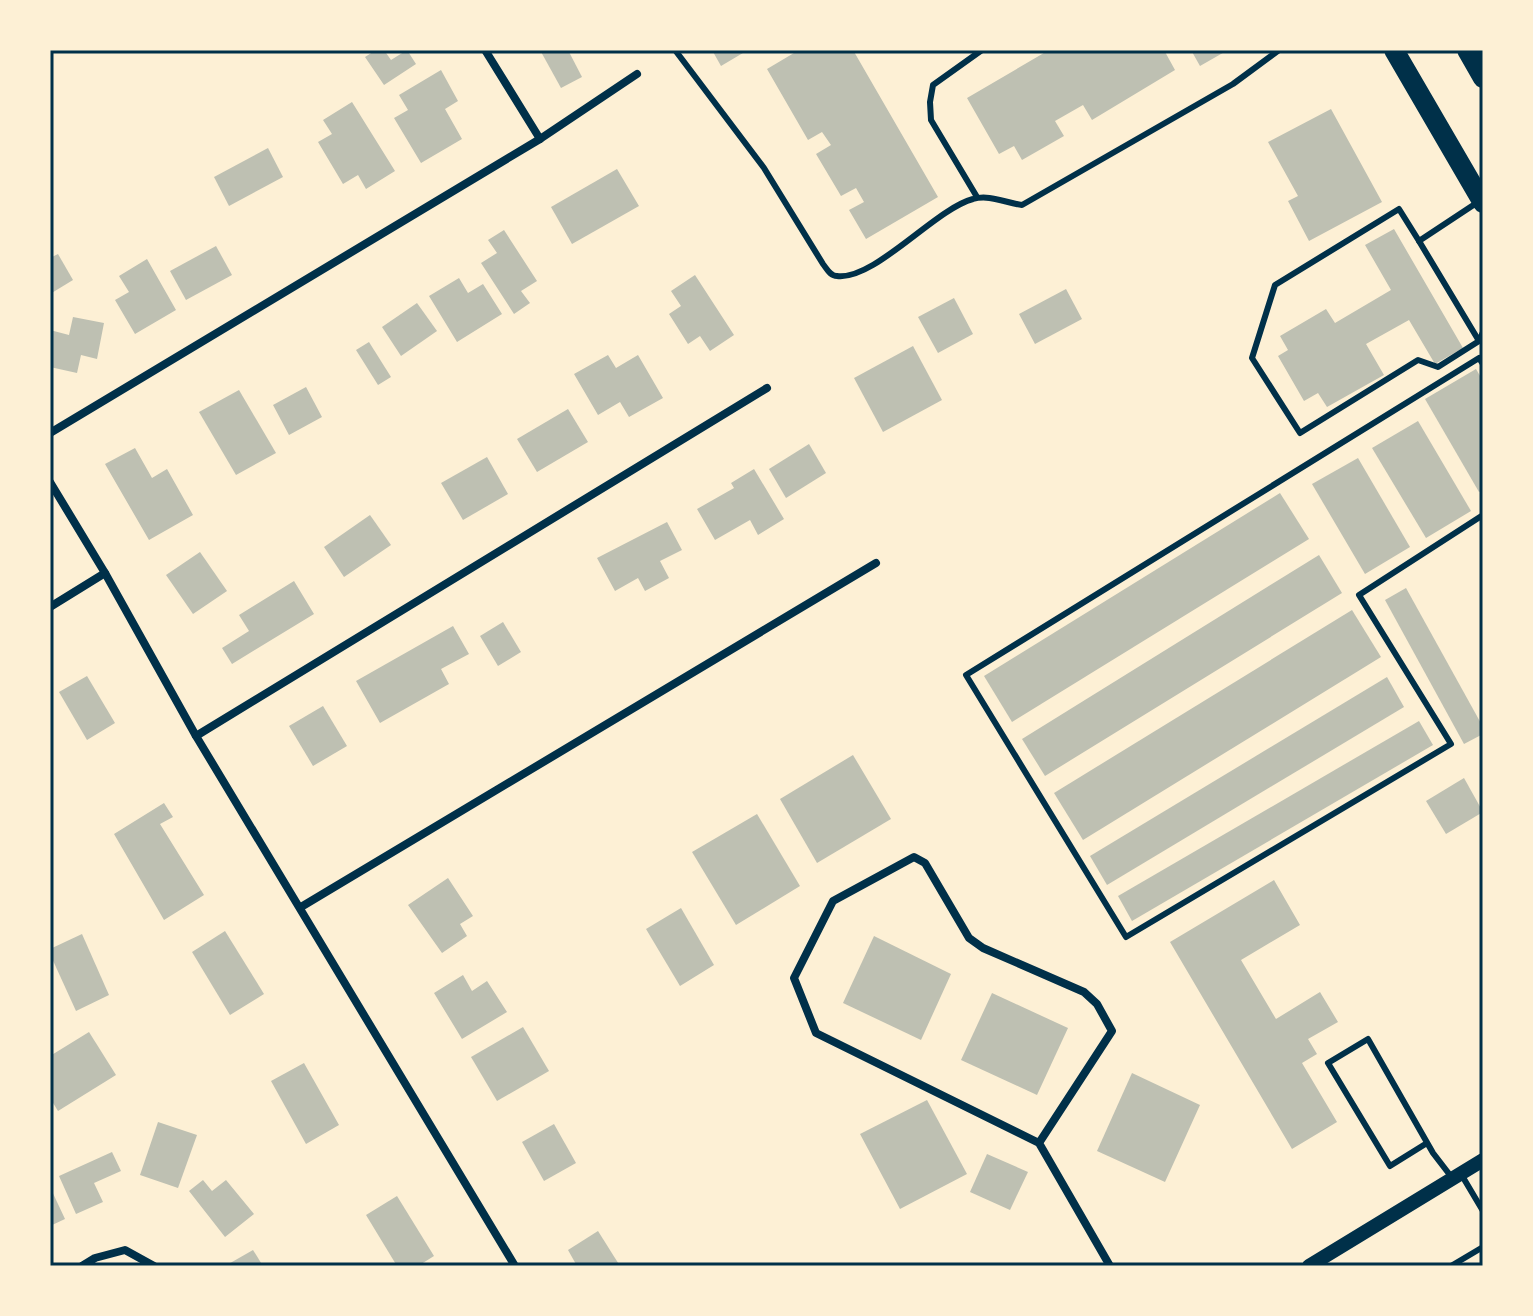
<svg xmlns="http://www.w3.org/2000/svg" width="1533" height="1316" viewBox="0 0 1533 1316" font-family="'Roboto Condensed',sans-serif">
  <rect width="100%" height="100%" fill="#fdf0d5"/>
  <g fill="#bec0b2">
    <polygon points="376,50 384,50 391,60 407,50 416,64 384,85 365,57"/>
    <polygon points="540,50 568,50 582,77 561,88"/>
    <polygon points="712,50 748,50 721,66"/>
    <polygon points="799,50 853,50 938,197 866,239 849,210 864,202 856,188 841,196 816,154 831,145 822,132 808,140 767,69"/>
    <polygon points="1049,50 1164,50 1175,70 1092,120 1083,105 1055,121 1064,136 1022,160 1014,146 999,154 967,98"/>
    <polygon points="1191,50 1228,50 1200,66"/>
    <polygon points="441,70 458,101 445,109 462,139 421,163 394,118 408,110 399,95"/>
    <polygon points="352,102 395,171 366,189 358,175 343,184 318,142 332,134 323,120"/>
    <polygon points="1331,109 1382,202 1309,241 1288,201 1298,196 1268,142"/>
    <polygon points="268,148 283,177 229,206 214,177"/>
    <polygon points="617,169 639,206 572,244 551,207"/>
    <polygon points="1394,229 1463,348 1435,364 1409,320 1366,344 1384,375 1327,407 1318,393 1304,401 1278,356 1288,350 1280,336 1326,309 1335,323 1391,290 1365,245"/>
    <polygon points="504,230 537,281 521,291 530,303 514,314 481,263 497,253 488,240"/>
    <polygon points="216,246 232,275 186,300 170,271"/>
    <polygon points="58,254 73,280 50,294 50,258"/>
    <polygon points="147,259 176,310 135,334 115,300 129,292 119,276"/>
    <polygon points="695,275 734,335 710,351 700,336 688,344 669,314 681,306 671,291"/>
    <polygon points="459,278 468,293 483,284 502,314 457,342 429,296"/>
    <polygon points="1066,289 1082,319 1035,344 1019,314"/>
    <polygon points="954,298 973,334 938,353 918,317"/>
    <polygon points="417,303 437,331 401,356 382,327"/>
    <polygon points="73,317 104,323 97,359 81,355 77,373 50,367 50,330 69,335"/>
    <polygon points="369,342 391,377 378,385 356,350"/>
    <polygon points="913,346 942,400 883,432 854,378"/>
    <polygon points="608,355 616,368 638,355 663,398 629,417 620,402 598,415 574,374"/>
    <polygon points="1476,369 1483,381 1483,490 1479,492 1425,399"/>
    <polygon points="306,387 322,417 289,435 273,405"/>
    <polygon points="239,390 276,453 236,475 199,412"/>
    <polygon points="568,409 588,442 537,472 517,439"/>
    <polygon points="1418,421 1471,511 1426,538 1372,448"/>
    <polygon points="809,444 826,473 786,498 769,469"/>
    <polygon points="135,448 152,478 167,469 193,515 149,540 105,464"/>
    <polygon points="487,457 508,494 463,520 441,483"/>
    <polygon points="1358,458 1410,547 1365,574 1312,484"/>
    <polygon points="754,469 784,519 758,535 750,520 715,540 697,509 734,488 731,483"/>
    <polygon points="1280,493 1309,539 1012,722 984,676"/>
    <polygon points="370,515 391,545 344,577 324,547"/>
    <polygon points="667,522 682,550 660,561 669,578 645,591 638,578 615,591 597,558"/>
    <polygon points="200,552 227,591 193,614 166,575"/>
    <polygon points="1319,555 1342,593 1045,776 1022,739"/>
    <polygon points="294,581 314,614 232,664 222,648 249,631 239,615"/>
    <polygon points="1406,588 1483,727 1483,734 1464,744 1385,600"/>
    <polygon points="1352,610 1381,657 1083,840 1054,793"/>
    <polygon points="503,622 521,652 498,666 480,636"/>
    <polygon points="453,626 469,654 441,669 449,684 380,723 356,681"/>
    <polygon points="87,676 115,723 87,740 59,692"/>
    <polygon points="1387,677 1404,707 1107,885 1090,856"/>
    <polygon points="323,706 347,746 313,766 289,726"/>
    <polygon points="1419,721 1433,745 1132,921 1118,896"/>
    <polygon points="853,755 891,819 817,863 780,799"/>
    <polygon points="1464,778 1483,812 1446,834 1426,801"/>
    <polygon points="164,803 173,817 160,824 204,895 164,920 114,834"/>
    <polygon points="757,814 800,886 736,925 692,852"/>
    <polygon points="448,878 473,916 460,924 467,936 442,953 408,905"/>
    <polygon points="1274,880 1300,925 1241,960 1276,1019 1320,992 1338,1022 1308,1039 1317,1054 1302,1063 1337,1122 1292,1149 1170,942"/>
    <polygon points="681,908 714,965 680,986 646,929"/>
    <polygon points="225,931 264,994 230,1015 192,952"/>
    <polygon points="82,934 109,995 76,1011 50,954 50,949"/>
    <polygon points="874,936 951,974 921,1040 843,1003"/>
    <polygon points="463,975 472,991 487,981 507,1012 462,1039 434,993"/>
    <polygon points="992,993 1068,1028 1037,1095 961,1060"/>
    <polygon points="523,1027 549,1071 497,1101 471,1057"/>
    <polygon points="89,1032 116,1075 58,1111 50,1098 50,1056"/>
    <polygon points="304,1063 339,1125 306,1144 271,1081"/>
    <polygon points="1132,1073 1200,1105 1165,1182 1097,1151"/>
    <polygon points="927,1100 967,1174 900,1209 860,1134"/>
    <polygon points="158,1122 197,1135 178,1188 140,1175"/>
    <polygon points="554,1124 576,1163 544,1181 522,1142"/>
    <polygon points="112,1152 121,1171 94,1183 103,1202 76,1214 59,1176"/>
    <polygon points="987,1154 1028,1172 1010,1210 970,1192"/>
    <polygon points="203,1180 212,1191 226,1180 254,1214 225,1237 189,1191"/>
    <polygon points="50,1187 65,1219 50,1226"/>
    <polygon points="397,1196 434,1256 418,1266 397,1266 366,1215"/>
    <polygon points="598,1231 620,1266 577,1266 568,1250"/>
    <polygon points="253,1250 263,1266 225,1266"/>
  </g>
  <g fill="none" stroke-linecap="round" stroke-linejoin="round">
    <g stroke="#003049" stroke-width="6">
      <path d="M675,50L764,168L823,264C827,269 830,276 837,276C874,281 935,209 973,199C989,194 1006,203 1022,205L1233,84L1279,50"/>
      <polyline points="977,197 931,120 930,102 933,85 982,50"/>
      <polyline points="1478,202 1419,241 1399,209 1275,285 1252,358 1300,433 1418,360 1438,367 1479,341 1483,332"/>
      <polyline points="1419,241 1479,341"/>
      <polyline points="1483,364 1479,358 966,675 1126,937 1451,744 1359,595 1483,515"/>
      <polyline points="1483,577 1483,581"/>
      <polyline points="1427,1143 1390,1166 1328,1063 1368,1039 1433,1153 1453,1179"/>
      <polyline points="1461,1174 1483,1211"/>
      <polyline points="1451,1266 1483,1247"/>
    </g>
    <g stroke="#003049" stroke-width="8">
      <polyline points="485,50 540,139"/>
      <polyline points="50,433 540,139 637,74"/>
      <polyline points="50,482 105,573 196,736 515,1266"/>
      <polyline points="50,607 105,573"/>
      <polyline points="196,736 767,388"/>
      <polyline points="301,907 876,563"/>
      <polyline points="1039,1143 1112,1031 1097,1004 1084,992 983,948 969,938 925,863 914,857 833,901 794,978 816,1033 1039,1143 1110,1266"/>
      <polyline points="82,1266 95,1258 125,1250 154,1266"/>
    </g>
    <polyline stroke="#003049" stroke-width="14" points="1309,1266 1483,1160"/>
    <g stroke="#003049" stroke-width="20">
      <polyline points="1394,50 1483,203"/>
      <polyline points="1467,50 1483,78"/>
    </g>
  </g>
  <rect width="1533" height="1316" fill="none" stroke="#fdf0d5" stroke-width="104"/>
  <rect x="52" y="52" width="1429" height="1212" fill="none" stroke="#003049" stroke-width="3"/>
</svg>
